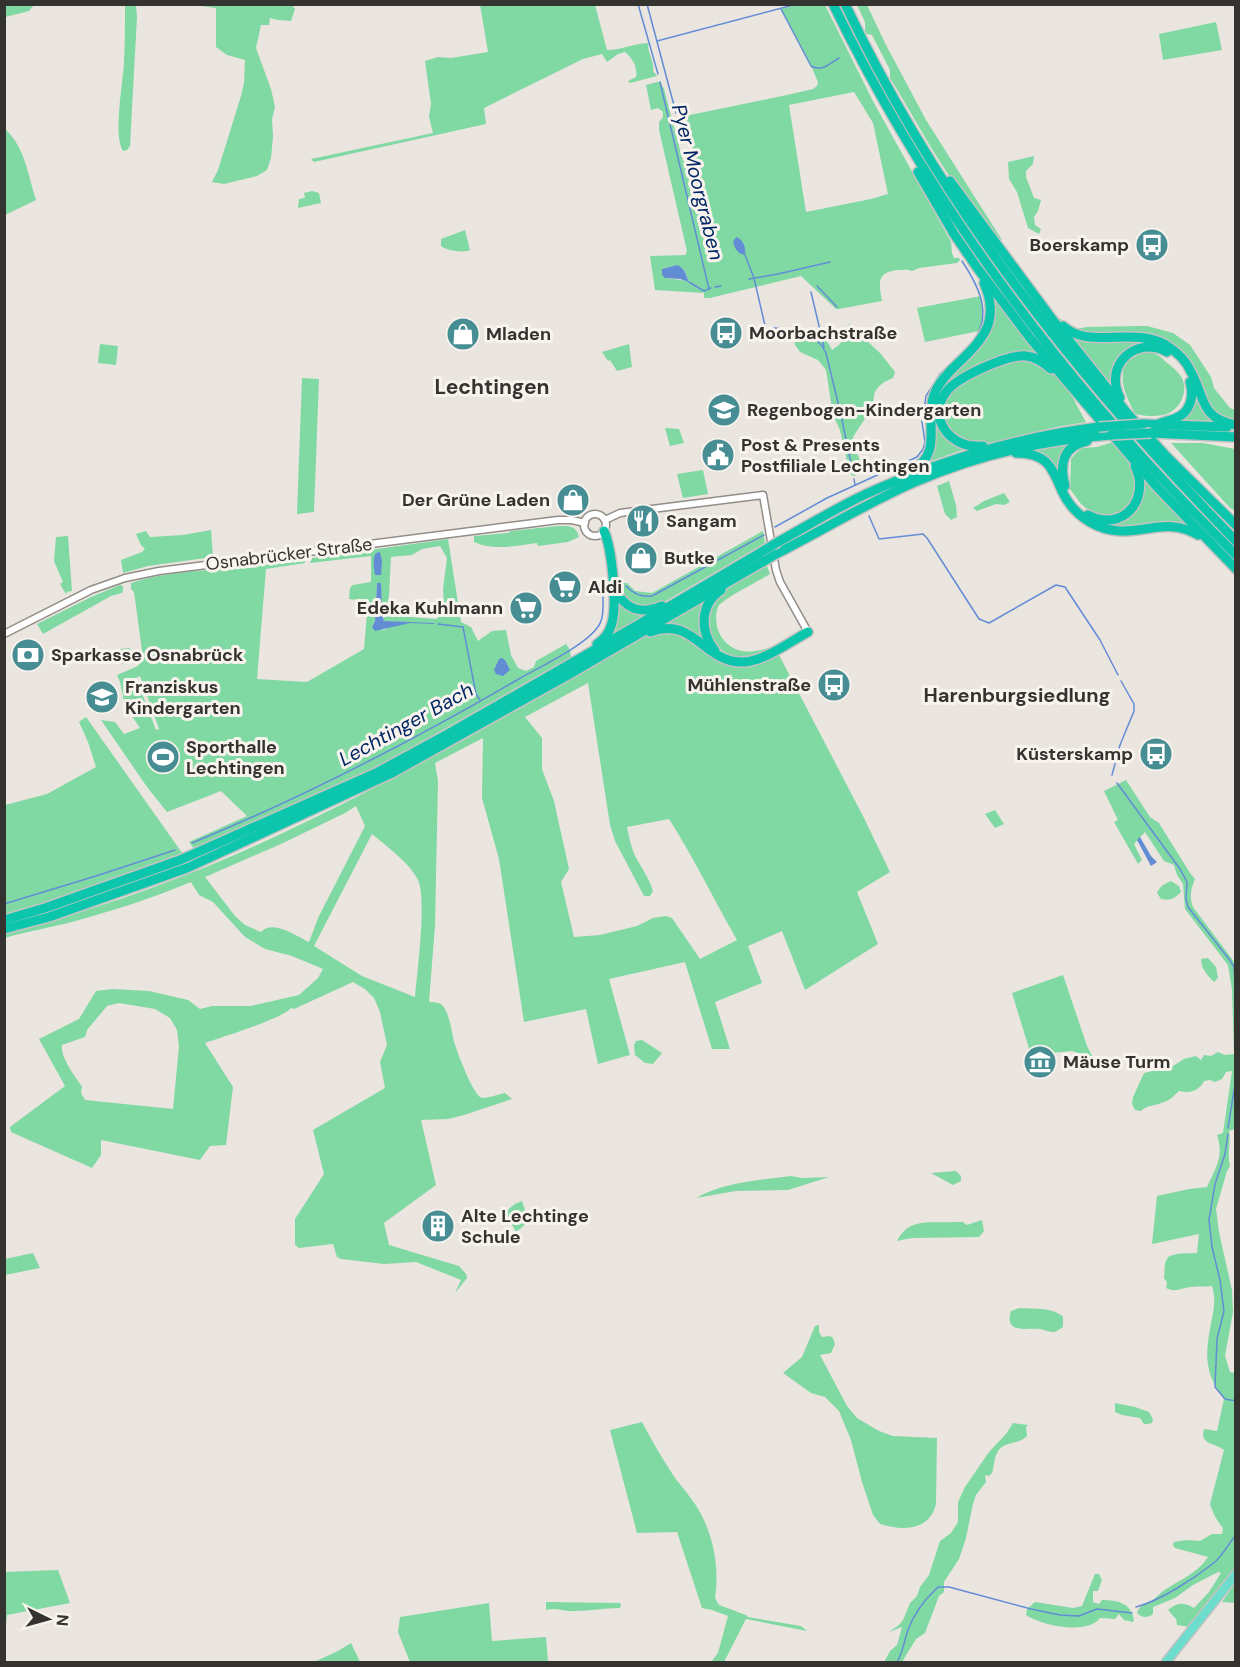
<svg xmlns="http://www.w3.org/2000/svg" width="1240" height="1667" viewBox="0 0 1240 1667" font-family="'DM Sans',sans-serif">
  <rect width="100%" height="100%" fill="#ebe5e0"/>
  <g fill="#80d9a3" fill-rule="evenodd">
    <polygon points="4,5 5,4 34,5 29,11 5,17"/>
    <path d="M125,5H136L137,17L130,146L127,150L123,151C113,135 123,83 124,62C125,43 125,24 125,5Z"/>
    <polygon points="292,5 295,9 291,21 278,20 270,18 269,25 261,25 256,48 271,89 275,107 272,119 273,137 271,158 267,170 257,176 224,184 212,182 218,170 241,96 244,83 245,60 227,55 216,47 216,8 193,5"/>
    <path d="M480,5H595L607,50C622,50 635,43 650,43L648,45C648,54 655,62 653,71L657,76L630,83L628,81L636,77C638,67 632,58 625,52L618,54L607,62L602,54L583,59L484,108L486,124L314,162L311,159L433,133L429,117L431,104L425,61L438,57L451,58L488,52Z"/>
    <path d="M797,5H825L874,103L950,240C953,246 950,251 954,258H959L960,260L957,263L919,268L912,271C907,269 904,270 898,270C876,272 879,284 882,301L839,309H836L801,276L710,298H704V292L703,293L655,290L650,256L686,255V253L687,251L659,130V122L663,117V112L658,108L651,110L646,85L657,82H660L664,89L683,161L688,160L693,164L696,163L685,116L787,95L813,89L817,86L818,82L811,66L781,9ZM854,92L873,123L888,194L871,199L806,212L789,105ZM677,265L684,270L689,281L665,278L662,269Z"/>
    <path d="M857,5H867L886,45L926,120L1002,240L997,237C981,216 963,196 948,174C927,143 910,110 890,78V70L872,35L867,34L865,31V22Z"/>
    <polygon points="1216,22 1222,50 1163,60 1159,34"/>
    <path d="M5,129C25,147 28,175 36,200L5,215Z"/>
    <polygon points="1034,156 1033,164 1026,171 1026,177 1034,198 1041,200 1038,211 1034,217 1035,225 1041,229 1039,234 1028,228 1017,192 1009,179 1008,162"/>
    <polygon points="312,191 319,193 321,203 298,208 299,199 305,198 304,193"/>
    <path d="M465,230L470,250C463,253 448,251 441,246V239Z"/>
    <path d="M990,292L1043,359L1022,354L944,391L939,422L968,448L925,463C928,443 930,406 940,390C952,370 985,352 991,329C993,318 991,303 990,292Z"/>
    <path d="M981,296C984,309 984,319 979,331L925,342L917,308Z"/>
    <path d="M1057,317L1077,329L1086,327L1138,326H1147L1173,333L1190,345L1211,377L1214,388L1230,408L1235,410V422C1201,413 1212,402 1196,377C1189,366 1177,355 1167,344C1135,341 1079,341 1057,317Z"/>
    <path d="M849,324L881,354L895,372L893,378C876,385 870,393 876,411L866,417L853,437C854,450 861,460 864,473L854,476L850,474L840,430L833,415L826,370L818,360L800,352L795,345L792,327L803,328L814,335L818,332L827,341L832,350L840,344Z"/>
    <polygon points="1067,333 1150,342 1128,352 1113,389"/>
    <polygon points="100,344 118,346 116,365 98,363"/>
    <polygon points="629,344 632,367 617,371 610,360 608,361 602,352"/>
    <path d="M1144,352C1153,351 1159,355 1165,361C1171,366 1178,371 1182,378C1189,393 1179,412 1163,415C1154,417 1144,416 1135,414C1126,395 1118,382 1126,361Z"/>
    <path d="M1025,358L1049,369L1068,389L1086,422L1056,427L982,445H976L950,435C948,429 943,422 943,417C938,380 998,366 1025,358Z"/>
    <polygon points="302,378 319,379 314,512 297,514"/>
    <polygon points="1195,388 1216,421 1181,420"/>
    <polygon points="665,428 679,429 684,443 670,446"/>
    <polygon points="1113,442 1126,457 1136,475 1134,500 1125,511 1104,518 1093,514 1081,504 1070,489 1071,459 1075,454 1082,448 1097,447"/>
    <polygon points="1171,443 1203,443 1235,449 1235,511 1230,508"/>
    <polygon points="1070,444 1062,482 1034,452 1034,450"/>
    <polygon points="703,470 708,494 683,498 677,474"/>
    <polygon points="1143,477 1193,530 1129,529 1106,524 1117,522 1143,493"/>
    <polygon points="949,481 956,505 957,517 951,520 945,514 937,486"/>
    <polygon points="1004,493 1010,502 1004,505 996,504 977,511 973,508 984,501"/>
    <path d="M558,526C569,526 576,525 579,537L568,542L538,546L537,543C515,546 494,551 474,542V536L508,533L511,531Z"/>
    <polygon points="211,530 213,557 148,566 123,573 121,560 142,552 145,549 141,545 136,534 146,531 150,537 183,535"/>
    <polygon points="763,531 765,543 659,605 652,608 632,605 620,591 618,583 627,583 635,591 652,593"/>
    <polygon points="68,536 72,591 67,592 66,594 60,584 63,582 54,561 56,537"/>
    <path d="M448,539L461,622L471,627L478,641L492,631L506,630L511,655L518,668L526,671L534,667L536,661L566,644L570,650L571,657L395,757L332,789L195,850L189,842L247,816L221,791L167,812L147,787L101,720L115,722L124,734L140,728L125,706L120,682L117,675L138,666L143,658L134,592L131,589V583C162,573 196,570 229,569C253,568 279,562 304,558L305,563L266,569L257,679L307,682L364,649L368,601L349,599L350,588L353,585L371,582V556L310,563L312,558ZM440,546L447,558L443,589L444,606L442,614L436,619L388,615L391,557L412,555L422,549ZM377,583L382,604L384,621L409,623L391,626L384,630L372,627L375,621ZM140,676L159,729L156,730L136,678Z"/>
    <path d="M767,566L770,574C759,581 722,599 718,607C715,613 716,624 718,630C724,646 739,654 755,651C762,650 768,648 773,647L746,659L727,655L712,641L707,617L713,601L724,590Z"/>
    <polygon points="120,585 123,586 123,591 122,593 111,596 43,634 37,624 91,597"/>
    <polygon points="616,597 651,614 609,639"/>
    <polygon points="709,597 706,644 659,626"/>
    <path d="M678,632L720,661L778,653L864,818L890,872L857,892L878,944L805,990L782,931L748,946L762,983L715,1002L730,1049H712L685,962L609,979L630,1055L598,1064L586,1009L524,1022L499,859L482,798L483,738L435,763L438,781L435,926L429,1002C433,1002 439,1002 442,1005C450,1013 452,1035 455,1045C458,1054 474,1097 482,1098C489,1098 499,1094 505,1093L512,1099L464,1115L448,1119L421,1120L436,1185L384,1223L389,1245L459,1266L466,1274L467,1278L455,1293L461,1280L416,1262L384,1264L341,1259L337,1257L333,1244L299,1248L295,1245V1219L324,1174L313,1130L385,1088L380,1062L387,1045L380,1012L374,998L365,989L353,982L294,1009L291,1008C282,1019 222,1037 205,1043L233,1087L226,1145L210,1146L200,1160L101,1140V1155L92,1168L11,1132L10,1127L65,1086L39,1039L79,1019L96,991L112,989L149,991L188,1000L200,1009L212,1006H251L299,995L318,978L323,969L292,956L265,949L245,937L213,902L199,895L191,882C153,898 112,911 72,922C50,928 27,931 5,938V934C82,913 158,888 232,856C376,793 512,713 648,635L657,633ZM588,683L610,825L615,841L644,896H650L653,891C648,876 642,869 635,856C631,847 629,837 627,827L669,819C694,858 714,900 737,940L700,959L672,918L666,916L653,918L637,926L600,935L574,937L561,882L569,869L554,801L542,769V738L525,717ZM356,806L365,826L318,918L309,942C296,936 273,919 261,932L245,925L235,916L205,877L281,844L345,813ZM372,834C385,845 411,864 418,880C427,899 417,973 415,997L362,976L314,946ZM119,1003L155,1009L170,1018L177,1030L179,1046L173,1109L85,1100L81,1093L82,1086C75,1077 60,1056 62,1045L85,1037L87,1030L107,1006Z"/>
    <polygon points="129,648 131,650 132,658 129,662 123,664 121,663 119,651 121,649"/>
    <polygon points="86,717 185,857 39,907 5,917 5,805 47,794 96,767 88,742 79,722"/>
    <path d="M1126,780L1150,817L1159,823L1190,873L1195,879C1191,888 1189,897 1193,907L1235,963L1236,1093L1234,1105L1235,1129L1229,1131C1231,1143 1227,1154 1230,1166L1227,1171L1216,1209L1219,1232L1232,1290L1233,1312L1225,1356L1230,1372L1235,1373V1569L1189,1627L1177,1625L1176,1619L1168,1610C1177,1602 1184,1602 1194,1608L1209,1592L1221,1573L1218,1572L1193,1585L1175,1598L1153,1607V1614C1148,1618 1142,1618 1137,1613C1140,1605 1144,1604 1151,1601C1156,1598 1161,1592 1166,1589C1180,1580 1199,1572 1208,1557L1175,1548L1173,1545L1174,1542L1186,1540L1200,1541L1212,1534H1222L1223,1528C1218,1523 1212,1511 1210,1504L1224,1450C1216,1443 1199,1445 1204,1429L1217,1431L1224,1399C1204,1373 1205,1354 1211,1323C1214,1310 1216,1299 1212,1286C1205,1287 1198,1286 1191,1287C1181,1288 1176,1293 1166,1288L1167,1282L1164,1278L1165,1263L1168,1257C1177,1252 1187,1254 1197,1253L1199,1234L1152,1244L1157,1196L1189,1189L1207,1187C1216,1167 1224,1157 1217,1135L1223,1133L1232,1071L1226,1072L1222,1079L1215,1082L1210,1080L1204,1081C1199,1091 1189,1094 1179,1091C1174,1096 1169,1101 1161,1103C1154,1106 1147,1105 1141,1111L1135,1110L1132,1104L1133,1097L1144,1073L1173,1066L1184,1059L1196,1056L1201,1060L1204,1055L1211,1056L1218,1052L1225,1055L1234,1054L1232,990L1228,965L1185,909L1183,884L1177,875L1174,865L1164,861L1145,832L1134,844L1142,860L1138,864L1114,822L1118,820L1104,791Z"/>
    <polygon points="995,810 1004,824 995,828 985,814"/>
    <path d="M1171,881L1179,886L1181,892C1174,899 1170,901 1161,899L1157,893C1160,886 1164,884 1171,881Z"/>
    <path d="M1208,958L1216,967L1218,978L1214,982C1208,976 1201,969 1201,959Z"/>
    <polygon points="1063,975 1087,1046 1093,1058 1072,1051 1031,1055 1012,993"/>
    <polygon points="642,1040 662,1053 653,1064 645,1063 635,1055 634,1045 636,1041"/>
    <polygon points="956,1171 961,1176 961,1181 953,1185 931,1173"/>
    <path d="M791,1176L802,1178L829,1177L788,1190L736,1191L696,1198C724,1182 760,1180 791,1176Z"/>
    <polygon points="522,1201 526,1213 528,1222 516,1232 505,1212 515,1204"/>
    <path d="M982,1220L984,1231L979,1237L912,1238L897,1241C910,1216 931,1224 956,1222H963L967,1225Z"/>
    <polygon points="33,1253 40,1268 5,1275 5,1259"/>
    <path d="M1019,1308C1033,1309 1053,1307 1063,1317V1327L1055,1332C1049,1332 1045,1330 1040,1329C1026,1328 1004,1334 1011,1311Z"/>
    <path d="M819,1325V1332L822,1337L830,1336L833,1338L835,1344L831,1353L820,1355L847,1406L857,1418L879,1431L893,1436L937,1438L936,1504C930,1531 902,1531 880,1524L873,1515L862,1482L851,1440L839,1411L825,1397L811,1393L783,1373L802,1357L815,1326Z"/>
    <polygon points="1115,1403 1135,1407 1149,1412 1153,1419 1152,1423 1148,1424 1144,1424 1140,1418 1122,1415 1115,1412"/>
    <path d="M642,1422C652,1441 663,1460 675,1478C682,1487 689,1495 695,1504C713,1531 720,1567 715,1598L719,1605L746,1615L748,1617L801,1626L807,1631L746,1619L724,1662H711L718,1653L728,1616L712,1610L702,1608L677,1532L637,1533L610,1430Z"/>
    <path d="M1013,1423L1028,1425L1026,1427L1027,1436C1019,1445 1002,1441 997,1453C994,1459 994,1467 992,1473L989,1476L985,1475L986,1482L976,1495L973,1504L966,1538L959,1559L944,1582V1592L939,1596L925,1633L916,1639L902,1662H884L890,1651L897,1645L902,1627L889,1632L899,1625L903,1620L910,1603L917,1596L920,1587L929,1575L940,1541L951,1533L958,1522V1502L965,1487L989,1452L1006,1434Z"/>
    <polygon points="5,1570 5,1572 58,1570 70,1603 7,1615 5,1634"/>
    <path d="M1095,1574H1099L1102,1580L1098,1591H1093V1602L1099,1604L1102,1600C1118,1600 1131,1603 1134,1620L1133,1622L1124,1620L1119,1614L1115,1619L1100,1618C1088,1635 1042,1626 1026,1615L1027,1609L1035,1602L1073,1608L1082,1606Z"/>
    <polygon points="1235,1583 1235,1603 1222,1602"/>
    <path d="M546,1602L620,1603L621,1605L620,1608C604,1608 590,1611 575,1611C564,1612 556,1607 546,1610Z"/>
    <polygon points="489,1603 492,1641 546,1637 548,1662 410,1662 398,1632 400,1617"/>
    <polygon points="351,1643 360,1662 314,1662 338,1651"/>
  </g>
  <g fill="#628dd5">
    <path d="M736,237C744,240 746,248 745,255C738,254 735,249 733,242Z"/>
    <path d="M677,265C685,268 686,275 689,282L680,279L665,278L662,275V269Z"/>
    <path d="M380,552L382,561L381,575H375C374,569 372,558 376,553Z"/>
    <polygon points="377,583 381,583 382,614 384,621 434,623 434,624 410,623 375,631 372,627 375,621"/>
    <polygon points="502,658 505,660 510,670 503,676 496,674 494,670 499,659"/>
    <polygon points="1140,837 1151,856 1157,862 1151,866 1137,840"/>
  </g>
  <g fill="none" stroke-linecap="round" stroke-linejoin="round">
    <g stroke="#628dd5" stroke-width="1.5">
      <polyline points="638,4 658,74"/>
      <polyline points="647,4 676,113"/>
      <path d="M781,9L811,66C822,72 829,64 839,58"/>
      <polyline points="657,41 797,4"/>
      <polyline points="660,82 709,289"/>
      <polyline points="745,255 754,278 766,330 775,328 791,330 817,341 822,346 826,353 841,415 853,473"/>
      <path d="M962,261C978,285 993,313 974,340"/>
      <polyline points="749,279 778,274 830,262"/>
      <polyline points="689,282 704,291 711,288"/>
      <polyline points="817,286 837,307"/>
      <polyline points="715,287 721,286"/>
      <polyline points="811,292 824,347"/>
      <polyline points="854,479 855,485"/>
      <polyline points="869,516 879,539 923,534 927,538 979,619 989,623 1056,585 1065,587 1100,640 1118,675"/>
      <polyline points="775,527 827,498 917,457 923,449 925,442 922,422 926,396 940,374 969,346"/>
      <path d="M626,586C634,594 641,597 652,596L764,535"/>
      <polyline points="438,624 463,627 476,694 480,700"/>
      <polyline points="1112,775 1120,745 1134,711 1134,704 1121,681"/>
      <polyline points="1117,783 1180,869 1187,882 1186,899 1188,907 1229,959 1234,967 1236,1003"/>
      <path d="M192,843C304,797 412,741 517,680C538,668 584,646 597,628C604,620 603,608 603,597"/>
      <polyline points="4,904 96,876 175,850"/>
      <polyline points="1228,1128 1236,1078"/>
      <polyline points="1228,1134 1225,1154 1215,1184 1209,1220 1212,1247 1220,1280 1224,1311 1217,1339 1215,1387 1225,1399 1236,1401"/>
      <path d="M1136,1607C1160,1601 1195,1578 1215,1562C1223,1555 1229,1543 1236,1535"/>
      <path d="M897,1662C903,1652 904,1641 908,1630C914,1613 924,1600 938,1587H949L1031,1609L1060,1615L1079,1616L1097,1609L1132,1613"/>
    </g>
    <g stroke="#938d88" stroke-width="9">
      <g id="minor">
        <circle cx="595" cy="525" r="11"/>
        <polyline points="605,520 620,513 763,495 776,570 780,582 808,632"/>
        <polyline points="4,634 91,590 125,578 159,571 558,520 572,520 585,523"/>
      </g>
    </g>
    <g stroke="#c2c2c1" stroke-width="11">
      <polyline id="major" points="1166,1662 1236,1574"/>
    </g>
    <g stroke="#c2c2c1" stroke-width="12">
      <g id="highway">
        <path d="M833,4C933,211 1073,394 1236,555"/>
        <path d="M845,4C941,207 1080,381 1236,541"/>
        <polyline points="918,172 954,234 978,269 1030,338 1157,487 1236,569"/>
        <polyline points="950,181 1052,319 1127,413 1167,457 1236,525"/>
        <path d="M1063,326C1089,350 1132,326 1166,345C1177,352 1186,360 1191,372C1205,397 1200,419 1236,425"/>
        <path d="M1120,398C1103,365 1136,335 1167,352"/>
        <polyline points="1143,424 1227,427"/>
        <path d="M1158,424C1164,421 1170,421 1176,418C1191,412 1194,396 1190,382"/>
        <polyline points="1151,433 1236,437"/>
        <path d="M983,446C952,450 926,419 946,392C957,377 1008,354 1026,356C1036,357 1043,362 1051,369"/>
        <path d="M1016,453C1047,453 1052,467 1062,491C1068,504 1078,515 1090,522C1131,546 1161,512 1198,535"/>
        <path d="M912,470C944,453 924,422 934,395C937,385 945,377 952,369C980,342 1002,324 984,283"/>
        <path d="M1065,486C1059,464 1063,446 1087,441"/>
        <path d="M1088,515C1123,533 1151,499 1135,466"/>
        <path d="M778,542C807,526 836,508 866,494C941,460 1018,437 1099,427"/>
        <path d="M776,554C823,530 867,503 915,482C977,455 1044,440 1111,435"/>
        <path d="M615,588C624,609 641,615 662,606"/>
        <path d="M650,632C694,615 704,664 744,662C766,660 788,643 808,632"/>
        <path d="M597,644C603,640 609,633 611,626C618,607 612,549 604,531"/>
        <path d="M715,651C700,632 699,605 721,590"/>
        <polyline points="4,920 45,908 180,860 378,772 448,734 638,625 763,551"/>
        <polyline points="4,929 49,917 187,868 392,773 568,675 766,560"/>
      </g>
    </g>
    <use href="#minor" stroke="#fff" stroke-width="6"/>
    <use href="#major" stroke="#6dddce" stroke-width="8"/>
    <use href="#highway" stroke="#0bc6ad" stroke-width="9"/>
    <g stroke="#c2c2c1" stroke-width="12" stroke-linecap="butt">
      <g id="highway-bridge">
        <polyline points="1099,427 1143,424"/>
        <polyline points="1111,435 1151,433"/>
        <polyline points="763,551 778,542"/>
        <polyline points="766,560 776,554"/>
      </g>
    </g>
    <use href="#highway-bridge" stroke="#0bc6ad" stroke-width="9"/>
  </g>
  <defs>
    <g id="bus-disc" transform="scale(1.725)"><circle r="9.5" fill="#468d94" stroke="#f9f3ed"/><path d="M-5-6H5V4H4V6H2V4H-2V6H-4V4H-5ZM-3.5-4V0h7V-4ZM-3.5 1.2v1.5H-2V1.2ZM2 1.2v1.5H3.5V1.2Z" fill="#fff"/></g>
    <g id="shop-disc" transform="scale(1.725)"><circle r="9.5" fill="#468d94" stroke="#f9f3ed"/><path d="M-5-2.5h2.3a2.7 3.5 0 0 1 5.4 0H5L5.5 6h-11ZM-1.5-2.5h3a1.5 2.3 0 0 0-3 0Z" fill="#fff"/></g>
    <g id="school-disc" transform="scale(1.725)"><circle r="9.5" fill="#468d94" stroke="#f9f3ed"/><path d="M0-5L7-2L0 1L-7-2ZM-4 1L0 2.5L4 1V4Q0 6-4 4Z" fill="#fff"/></g>
    <g id="civic-disc" transform="scale(1.725)"><circle r="9.5" fill="#468d94" stroke="#f9f3ed"/><path d="M-.6-6.5H3V-4.5H.6V-3L4-1V1h2V6H-6V1h2V-1L-.6-3ZM-1.2 2.5V6h2.4V2.5Z" fill="#fff"/></g>
    <g id="restaurant-disc" transform="scale(1.725)"><circle r="9.5" fill="#468d94" stroke="#f9f3ed"/><path d="M-5-6h1v4h1v-4h1v4h1v-4h1v5L-1.5 .5V6h-2V.5L-5-1ZM5-6V6H3V1.5H1.5Q1.5-4 5-6Z" fill="#fff"/></g>
    <g id="supermarket-disc" transform="scale(1.725)"><circle r="9.5" fill="#468d94" stroke="#f9f3ed"/><path d="M-6-5.5h2.5l.6 2H6L4.5 2H-2.5L-4.4-4H-6ZM-1.5 3.2a1.3 1.3 0 1 0 .1 0ZM3 3.2a1.3 1.3 0 1 0 .1 0Z" fill="#fff"/></g>
    <g id="bank-disc" transform="scale(1.725)"><circle r="9.5" fill="#468d94" stroke="#f9f3ed"/><path d="M-6-4H6V4H-6ZM0-2.3a2.3 2.3 0 1 0 0 4.6a2.3 2.3 0 1 0 0-4.6Z" fill="#fff"/></g>
    <g id="stadium-disc" transform="scale(1.725)"><circle r="9.5" fill="#468d94" stroke="#f9f3ed"/><path d="M0-5a6.5 5 0 1 0 0 10a6.5 5 0 1 0 0-10ZM-3.5-1.8h7v3.6h-7Z" fill="#fff"/></g>
    <g id="museum-disc" transform="scale(1.725)"><circle r="9.5" fill="#468d94" stroke="#f9f3ed"/><path d="M0-6L6-3V-2H-6V-3ZM-5-1h2V3h-2ZM-1-1h2V3h-2ZM3-1h2V3H3ZM-6 4H6V6H-6Z" fill="#fff"/></g>
    <g id="building-disc" transform="scale(1.725)"><circle r="9.5" fill="#468d94" stroke="#f9f3ed"/><path d="M-4-6H4V6H1V3H-1V6H-4ZM-2.5-4.3h1.7v1.8h-1.7ZM.8-4.3h1.7v1.8H.8ZM-2.5-1h1.7V.8h-1.7ZM.8-1h1.7V.8H.8Z" fill="#fff"/></g>
  </defs>
  <g fill-rule="evenodd">
    <use href="#bus-disc" x="1152" y="245"/>
    <use href="#bus-disc" x="726" y="333"/>
    <use href="#shop-disc" x="463" y="334"/>
    <use href="#school-disc" x="724" y="410"/>
    <use href="#civic-disc" x="718" y="455"/>
    <use href="#shop-disc" x="573" y="500"/>
    <use href="#restaurant-disc" x="643" y="521"/>
    <use href="#shop-disc" x="641" y="558"/>
    <use href="#supermarket-disc" x="565" y="587"/>
    <use href="#supermarket-disc" x="526" y="608"/>
    <use href="#bank-disc" x="28" y="655"/>
    <use href="#bus-disc" x="834" y="685"/>
    <use href="#school-disc" x="102" y="697"/>
    <use href="#bus-disc" x="1156" y="754"/>
    <use href="#stadium-disc" x="163" y="757"/>
    <use href="#museum-disc" x="1040" y="1062"/>
    <use href="#building-disc" x="438" y="1226"/>
  </g>
  <g text-anchor="middle" dominant-baseline="central" stroke-width="6" stroke-linejoin="round" paint-order="stroke">
    <g font-size="18" font-weight="bold" fill="#353330" stroke="#f9f3ed" text-anchor="start">
      <text x="1129" y="245" text-anchor="end">Boerskamp</text>
      <text x="749" y="333">Moorbachstraße</text>
      <text x="486" y="334">Mladen</text>
      <text x="747" y="410">Regenbogen-Kindergarten</text>
      <text x="741" y="445">Post &amp; Presents<tspan x="741" dy="21">Postfiliale Lechtingen</tspan></text>
      <text x="550" y="500" text-anchor="end">Der Grüne Laden</text>
      <text x="666" y="521">Sangam</text>
      <text x="664" y="558">Butke</text>
      <text x="588" y="587">Aldi</text>
      <text x="503" y="608" text-anchor="end">Edeka Kuhlmann</text>
      <text x="51" y="655">Sparkasse Osnabrück</text>
      <text x="811" y="685" text-anchor="end">Mühlenstraße</text>
      <text x="125" y="687">Franziskus<tspan x="125" dy="21">Kindergarten</tspan></text>
      <text x="186" y="747">Sporthalle<tspan x="186" dy="21">Lechtingen</tspan></text>
      <text x="1133" y="754" text-anchor="end">Küsterskamp</text>
      <text x="1063" y="1062">Mäuse Turm</text>
      <text x="461" y="1216">Alte Lechtinge<tspan x="461" dy="21">Schule</tspan></text>
    </g>
    <g font-size="18" fill="#353330" stroke="#f9f3ed">
      <text transform="translate(289 554) rotate(-7)">Osnabrücker Straße</text>
    </g>
    <g font-size="20" font-style="italic" fill="#012665" stroke="#f9f3ed">
      <text transform="translate(698 182) rotate(76)">Pyer Moorgraben</text>
      <text transform="translate(406 724) rotate(-29)">Lechtinger Bach</text>
    </g>
    <g font-size="20" font-weight="bold" fill="#353330" stroke="#f9f3ed">
      <text x="1017" y="695">Harenburgsiedlung</text>
    </g>
    <g font-size="21" font-weight="bold" fill="#353330" stroke="#f9f3ed">
      <text x="492" y="387">Lechtingen</text>
    </g>
  </g>
  <rect width="1240" height="1667" fill="none" stroke="#353330" stroke-width="12"/>
  <g transform="translate(48 1619) rotate(95)" stroke="#f9f3ed" stroke-width="4.5" paint-order="stroke">
  <path d="M0-4.5L10 22L0 15L-10 22Z" fill="#353330"/>
  <text y="-9" font-size="16" font-weight="bold" text-anchor="middle" fill="#353330">N</text>
  </g>
</svg>
